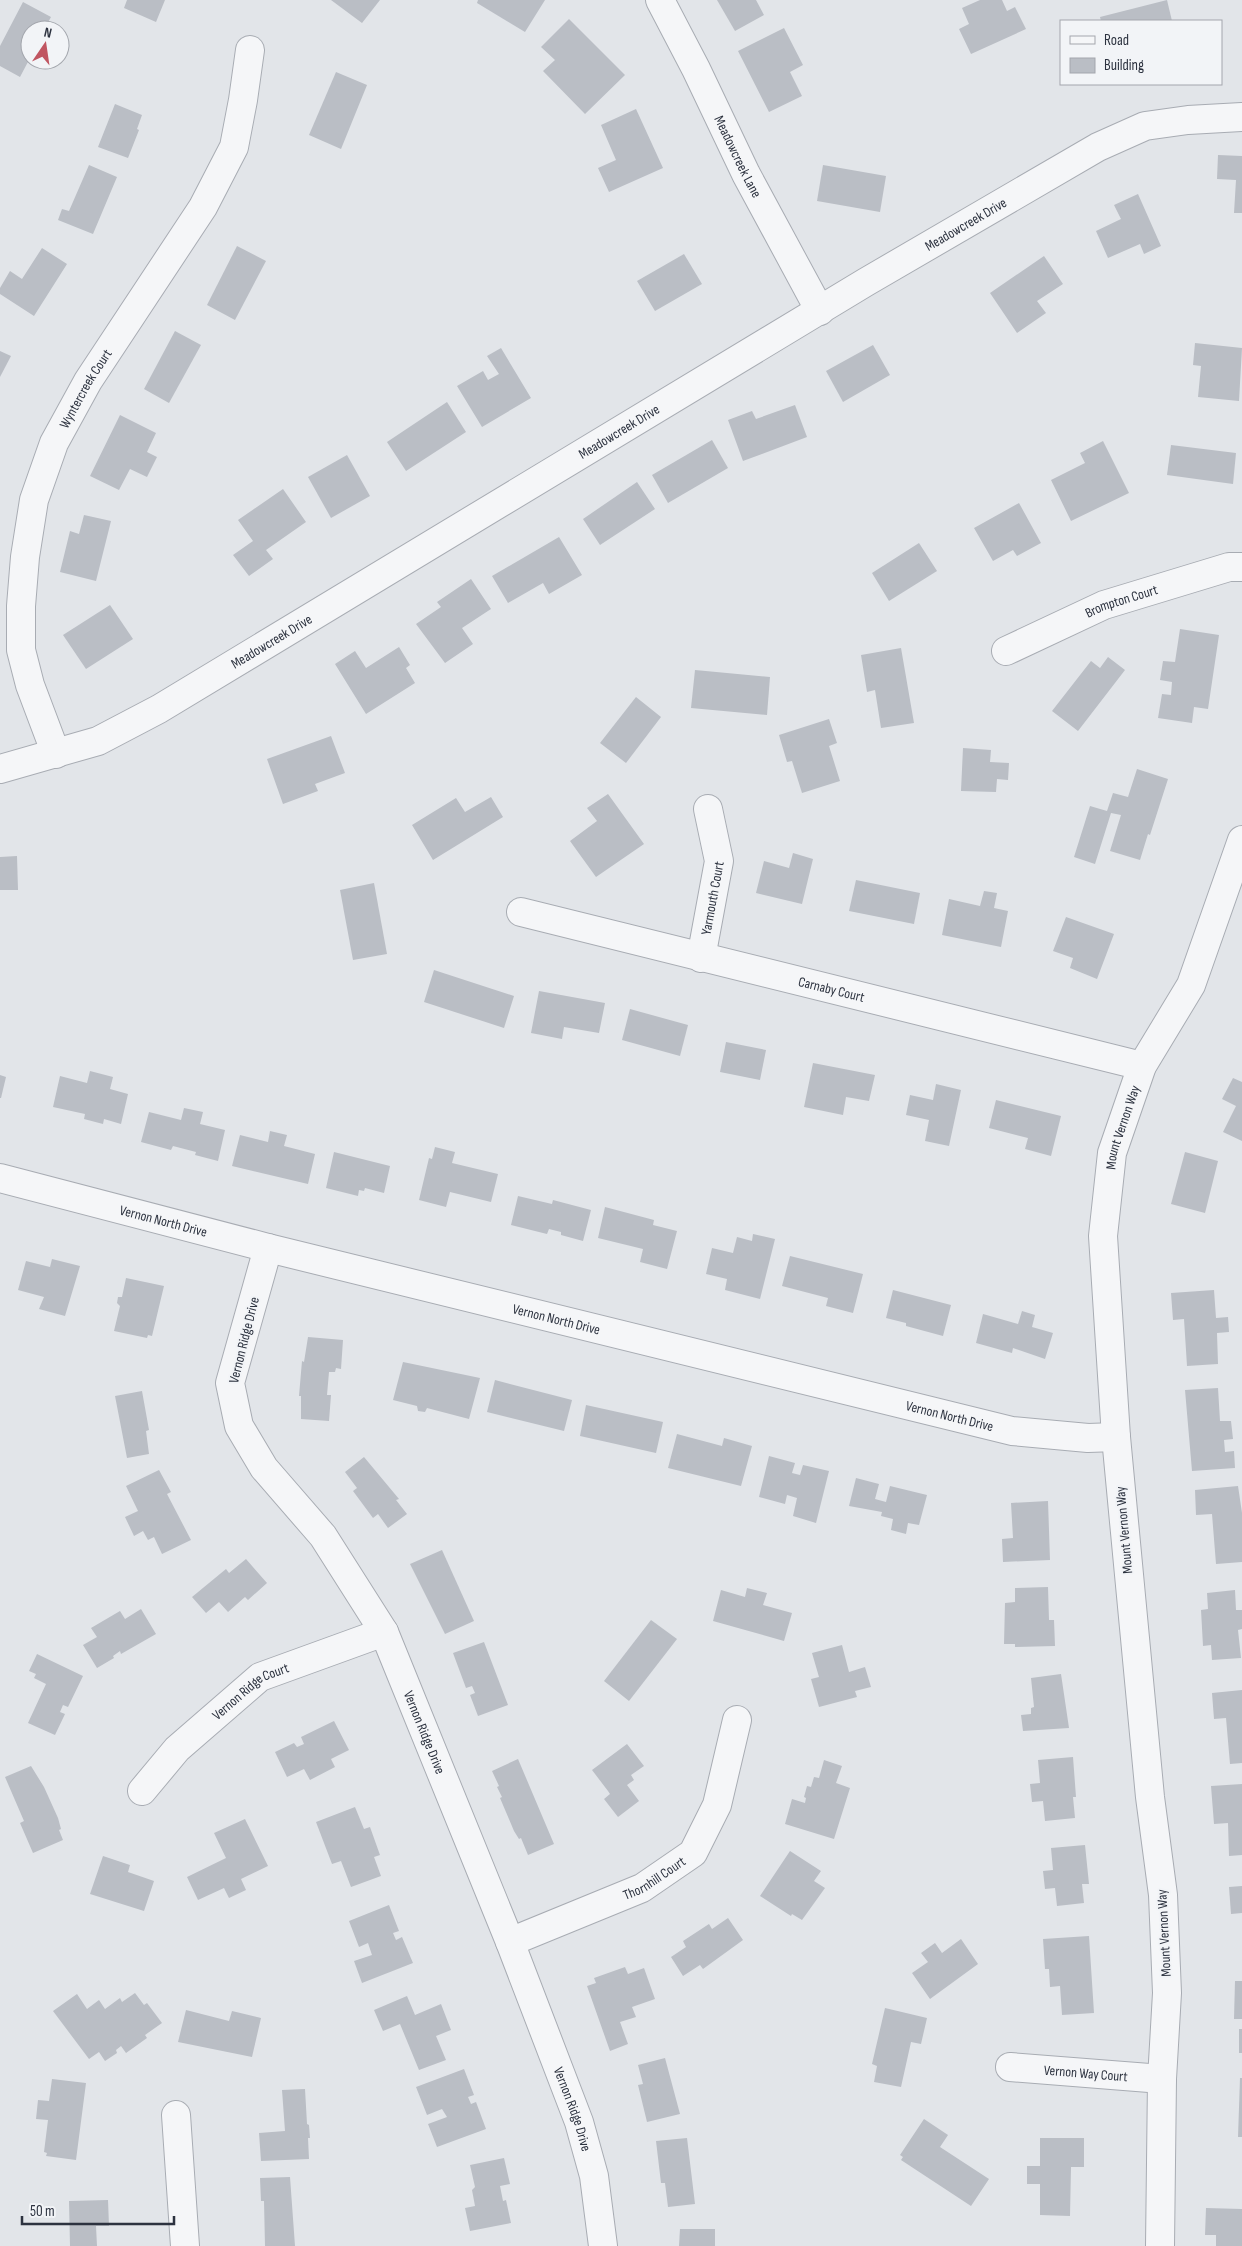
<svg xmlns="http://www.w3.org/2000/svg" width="1242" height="2246" viewBox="0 0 1242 2246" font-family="'Sofia Sans Condensed',sans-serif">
  <rect width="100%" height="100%" fill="#e2e5e9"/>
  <g fill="#babec5">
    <polygon points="127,0 165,0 156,22 124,8"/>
    <polygon points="331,0 380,0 362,23"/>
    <polygon points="478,0 545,0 525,32 477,3"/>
    <polygon points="717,0 756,0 764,15 735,31"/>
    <polygon points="980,0 1002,0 1007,11 1015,7 1026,29 971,54 959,29 969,24 962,8"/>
    <polygon points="1167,0 1172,21 1101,21 1100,17"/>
    <polygon points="23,2 51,17 44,30 30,30 30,58 20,77 0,66 0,46"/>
    <polygon points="569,19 625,75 585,114 543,71 555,60 541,47"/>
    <polygon points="784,28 803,65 790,72 802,96 769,112 738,51"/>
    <polygon points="336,72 367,85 341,149 309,135"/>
    <polygon points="115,104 142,115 137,129 139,130 128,158 98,147"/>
    <polygon points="636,109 663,168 609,192 598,168 616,160 601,125"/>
    <polygon points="1218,155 1242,156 1242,213 1234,213 1236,180 1217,179"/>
    <polygon points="89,165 117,177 93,234 58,220 62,209 69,211"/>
    <polygon points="823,165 886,176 880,212 817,201"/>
    <polygon points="1138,194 1161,246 1144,254 1140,244 1108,258 1096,231 1121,219 1114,205"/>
    <polygon points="237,246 266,261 235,320 207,305"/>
    <polygon points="42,248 67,264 34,316 0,294 0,288 10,271 22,279"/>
    <polygon points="684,254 702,284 655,311 637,281"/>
    <polygon points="1044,256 1063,284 1037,301 1046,313 1017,333 990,293"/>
    <polygon points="175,331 201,345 169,403 144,389"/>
    <polygon points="1195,343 1242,348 1239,401 1198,397 1201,366 1193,365"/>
    <polygon points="873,345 890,375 843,402 826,371"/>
    <polygon points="501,348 531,398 482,427 457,386 483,371 488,380 499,374 487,356"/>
    <polygon points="0,351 11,356 0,377"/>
    <polygon points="447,402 466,432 406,471 387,442"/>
    <polygon points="795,405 807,437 743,461 728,420 752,411 756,419"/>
    <polygon points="120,415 156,433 147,452 157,457 147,477 130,469 119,490 90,476"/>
    <polygon points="712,440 728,468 668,503 652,475"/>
    <polygon points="1103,441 1129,493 1071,521 1051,480 1085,463 1080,453"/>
    <polygon points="1171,445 1236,453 1233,484 1167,475"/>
    <polygon points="347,455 370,496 331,518 308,477"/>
    <polygon points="637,482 655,509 600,545 583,519"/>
    <polygon points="283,489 306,522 266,550 273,559 249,576 233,555 253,541 238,520"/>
    <polygon points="1019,503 1041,543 1017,556 1013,550 993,561 974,528"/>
    <polygon points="84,515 111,521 96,581 60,572 70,531 79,534"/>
    <polygon points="559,537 582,575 549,594 543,583 508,603 492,576"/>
    <polygon points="919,543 937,571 889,601 872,573"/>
    <polygon points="471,579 491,609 462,628 473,644 445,663 416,624 441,607 437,602"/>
    <polygon points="110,605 133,639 86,669 63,635"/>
    <polygon points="1180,629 1219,635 1208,709 1194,707 1192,723 1158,718 1162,694 1171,695 1172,682 1160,680 1163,661 1175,662"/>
    <polygon points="399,647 410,665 406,668 415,683 366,714 335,664 355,651 366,668"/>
    <polygon points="901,648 914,723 881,728 875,690 867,692 861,655"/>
    <polygon points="1108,657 1125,670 1078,731 1052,711 1091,661 1100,668"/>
    <polygon points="695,670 770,677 767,715 691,708"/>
    <polygon points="636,697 661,717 626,763 600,743"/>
    <polygon points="829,719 837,743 829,746 840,781 802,793 792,761 787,762 779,735"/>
    <polygon points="331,736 345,773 315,784 318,791 283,804 267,759"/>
    <polygon points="963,748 991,750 990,762 1009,763 1008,780 997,779 996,792 961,791"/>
    <polygon points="1137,769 1168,779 1150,835 1148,834 1140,860 1110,851 1121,815 1111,813 1095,864 1074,857 1090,806 1107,811 1113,793 1128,797"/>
    <polygon points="608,794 644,844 596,877 570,841 597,821 587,808"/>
    <polygon points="491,797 503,817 433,860 412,825 456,798 465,812"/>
    <polygon points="793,853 813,859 802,904 756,893 764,861 789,868"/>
    <polygon points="17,856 18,890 0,890 0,857"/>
    <polygon points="856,880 920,893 914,924 849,911"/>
    <polygon points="374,883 387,954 353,960 340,890"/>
    <polygon points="984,891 997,893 994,908 1008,911 1001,947 942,935 949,899 980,906"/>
    <polygon points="1066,917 1114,934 1097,979 1070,968 1073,958 1053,951"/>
    <polygon points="434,970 514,996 504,1028 424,1002"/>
    <polygon points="539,991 605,1003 599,1033 564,1027 562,1039 531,1033"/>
    <polygon points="630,1009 688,1025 680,1056 622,1040"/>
    <polygon points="726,1042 766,1050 760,1080 720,1072"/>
    <polygon points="813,1063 875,1075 869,1101 846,1097 843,1115 804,1107"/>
    <polygon points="90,1071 113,1077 110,1089 128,1094 121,1124 104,1119 103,1124 84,1119 85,1114 53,1107 60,1076 87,1083"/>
    <polygon points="0,1075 6,1077 1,1098 0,1098"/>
    <polygon points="1233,1078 1242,1082 1242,1141 1223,1132 1236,1106 1222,1099"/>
    <polygon points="936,1084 961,1090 949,1146 925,1141 929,1120 906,1115 910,1095 933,1100"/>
    <polygon points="996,1100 1061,1116 1051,1156 1025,1149 1028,1138 989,1128"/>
    <polygon points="184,1108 203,1112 200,1124 225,1130 218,1161 195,1155 196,1152 173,1146 171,1150 141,1142 149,1112 181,1120"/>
    <polygon points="270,1131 287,1135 284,1146 315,1154 308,1184 232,1166 240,1135 268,1142"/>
    <polygon points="435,1147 455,1152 452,1163 498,1174 491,1202 450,1192 446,1207 419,1200 429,1158 432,1159"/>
    <polygon points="334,1152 390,1166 384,1193 365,1188 364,1191 359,1190 358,1196 326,1188"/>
    <polygon points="1185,1152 1218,1161 1205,1213 1171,1204"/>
    <polygon points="518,1196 552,1204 553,1200 591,1210 583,1241 561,1235 561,1232 549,1229 547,1234 511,1225"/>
    <polygon points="605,1207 654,1220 653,1225 677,1231 667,1269 640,1262 643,1249 598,1238"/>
    <polygon points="753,1234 775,1239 760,1299 725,1290 727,1279 706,1274 712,1248 733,1253 737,1237 752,1241"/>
    <polygon points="790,1256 863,1274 853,1313 826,1306 828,1298 782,1286"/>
    <polygon points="52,1259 80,1266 65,1316 39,1309 44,1297 18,1290 26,1261 50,1267"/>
    <polygon points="126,1278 164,1286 152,1336 148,1335 147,1338 114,1331 120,1306 117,1303 118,1297 122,1297"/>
    <polygon points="893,1290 951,1305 943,1336 906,1326 906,1323 886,1318"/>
    <polygon points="1214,1290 1216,1318 1228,1317 1229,1332 1217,1333 1218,1364 1187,1366 1184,1319 1173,1320 1171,1293"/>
    <polygon points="1022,1311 1035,1315 1032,1327 1053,1333 1045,1359 1013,1348 1012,1353 976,1343 983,1314 1018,1324"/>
    <polygon points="308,1337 343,1340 341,1369 336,1368 335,1372 329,1372 327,1395 331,1395 329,1421 301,1419 301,1396 299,1396 302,1361 304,1362"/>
    <polygon points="403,1362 480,1378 469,1419 427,1408 425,1412 418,1411 417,1406 393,1400"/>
    <polygon points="495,1380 572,1400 564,1431 487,1412"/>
    <polygon points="1218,1388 1220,1421 1231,1421 1233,1439 1224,1440 1225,1452 1234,1451 1235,1468 1192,1471 1185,1390"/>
    <polygon points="142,1391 149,1430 146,1431 149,1454 127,1458 115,1396"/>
    <polygon points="586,1405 663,1422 656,1453 580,1436"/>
    <polygon points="677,1434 722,1446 724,1438 752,1446 741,1486 668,1468"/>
    <polygon points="769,1456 795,1463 792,1473 800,1475 803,1465 829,1471 816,1523 793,1516 797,1498 787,1495 785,1504 759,1497"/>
    <polygon points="364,1457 399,1499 396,1500 407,1514 388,1528 378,1514 373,1518 353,1491 357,1488 345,1472"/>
    <polygon points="159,1470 171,1492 167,1494 191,1540 162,1554 154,1537 148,1540 143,1531 134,1536 125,1517 138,1511 126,1486"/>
    <polygon points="856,1478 879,1484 875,1499 886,1502 890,1486 927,1495 919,1525 908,1523 906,1534 891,1530 893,1519 881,1516 882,1512 849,1506"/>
    <polygon points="1238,1486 1242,1513 1242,1562 1216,1564 1212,1514 1196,1515 1195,1490"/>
    <polygon points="1048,1501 1050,1560 1003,1562 1002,1539 1013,1538 1011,1503"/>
    <polygon points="442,1550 474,1621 445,1634 410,1564"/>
    <polygon points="246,1559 267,1583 248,1600 245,1597 228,1612 219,1602 206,1613 192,1597 226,1569 229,1573"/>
    <polygon points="1048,1587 1049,1620 1054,1620 1055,1646 1015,1647 1015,1644 1004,1644 1005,1603 1015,1602 1015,1588"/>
    <polygon points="747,1588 767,1593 763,1605 792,1613 784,1641 713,1621 721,1590 745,1597"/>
    <polygon points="1235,1590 1236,1610 1242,1610 1242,1629 1238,1630 1241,1658 1212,1660 1211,1645 1203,1646 1201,1610 1208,1609 1207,1593"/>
    <polygon points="141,1609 156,1634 121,1654 120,1651 113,1656 114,1658 97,1668 83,1645 97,1637 91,1628 120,1611 125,1619"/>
    <polygon points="651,1620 677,1639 629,1701 604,1681"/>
    <polygon points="484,1642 508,1705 478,1716 470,1695 475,1693 472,1686 466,1688 453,1653"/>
    <polygon points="842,1645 849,1672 865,1667 871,1687 855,1691 857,1697 819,1707 811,1679 819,1677 812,1653"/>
    <polygon points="37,1654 83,1676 68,1707 63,1705 60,1712 65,1714 55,1735 28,1723 46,1684 34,1678 36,1674 29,1671"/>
    <polygon points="1061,1674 1069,1728 1023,1731 1021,1715 1031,1714 1031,1708 1034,1707 1031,1678"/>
    <polygon points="1242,1690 1242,1763 1230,1764 1226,1718 1214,1719 1212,1693"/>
    <polygon points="334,1721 349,1750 331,1759 335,1767 310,1780 304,1769 287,1777 275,1752 294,1743 297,1747 304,1744 301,1737"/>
    <polygon points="627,1744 644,1766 631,1775 634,1780 627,1785 639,1801 618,1817 604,1799 610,1794 608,1791 592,1770"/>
    <polygon points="1073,1757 1076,1797 1073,1797 1075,1818 1045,1821 1043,1801 1032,1802 1030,1784 1040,1783 1038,1760"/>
    <polygon points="518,1759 554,1844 528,1855 521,1838 519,1839 514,1831 500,1798 502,1797 497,1787 499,1786 492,1771"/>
    <polygon points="824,1760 842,1766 836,1783 850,1788 834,1839 785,1824 792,1799 805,1803 806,1798 804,1797 807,1786 811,1787 814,1777 819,1778"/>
    <polygon points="31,1766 44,1787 58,1818 61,1829 59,1830 63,1840 33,1853 20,1823 24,1821 5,1777"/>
    <polygon points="1242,1784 1242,1855 1229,1856 1228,1823 1214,1824 1211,1786"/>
    <polygon points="355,1807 364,1829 370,1827 380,1855 374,1857 381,1876 351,1887 341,1861 332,1864 316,1822"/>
    <polygon points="245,1819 268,1866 241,1879 246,1890 229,1898 224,1888 198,1900 187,1877 226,1858 214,1833"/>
    <polygon points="1085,1845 1089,1884 1082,1884 1084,1903 1057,1906 1055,1888 1045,1889 1043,1871 1053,1870 1051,1848"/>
    <polygon points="790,1851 821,1871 814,1881 825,1888 802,1920 792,1914 791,1916 760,1896"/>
    <polygon points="103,1856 130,1865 128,1872 154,1881 144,1911 90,1894"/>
    <polygon points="1242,1886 1242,1913 1231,1914 1229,1887"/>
    <polygon points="389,1905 399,1931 393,1933 396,1940 402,1937 413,1963 362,1983 354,1961 372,1955 368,1943 359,1947 349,1921"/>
    <polygon points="728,1918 743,1940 703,1969 700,1965 683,1976 671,1957 686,1947 683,1941 709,1924 712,1929"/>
    <polygon points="1089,1936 1094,2013 1062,2015 1060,1986 1050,1987 1049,1969 1045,1969 1043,1939"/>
    <polygon points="961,1939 978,1964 930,1999 912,1973 928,1962 921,1953 935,1943 942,1953"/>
    <polygon points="625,1967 628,1974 644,1968 655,1999 632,2007 636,2017 620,2022 628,2044 610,2051 587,1986 596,1983 594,1978"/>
    <polygon points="1235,1981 1242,1981 1242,2019 1234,2019"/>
    <polygon points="135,1993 144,2005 147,2003 162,2023 145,2035 147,2038 126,2053 121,2046 116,2050 117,2053 105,2061 99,2052 89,2059 53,2011 77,1994 87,2009 99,2000 105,2009 120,1998 122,2002"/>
    <polygon points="407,1996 415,2015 441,2004 451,2030 436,2036 446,2060 419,2070 400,2024 383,2031 374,2010"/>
    <polygon points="885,2008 927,2018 921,2044 911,2042 901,2087 874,2082 877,2066 872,2064"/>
    <polygon points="186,2010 229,2021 232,2011 261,2018 252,2057 178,2042"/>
    <rect x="1239" y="2029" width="3" height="24"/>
    <polygon points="665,2058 680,2114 647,2122 638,2085 643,2084 638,2065"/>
    <polygon points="464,2069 474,2095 468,2097 471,2104 476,2102 486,2129 437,2147 428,2124 447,2117 442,2109 427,2115 416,2087"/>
    <polygon points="1240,2078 1242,2078 1242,2137 1238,2137"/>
    <polygon points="52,2079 86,2083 76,2160 46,2156 47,2153 44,2152 48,2120 36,2119 38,2100 49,2101"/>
    <polygon points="305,2089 307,2124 309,2125 310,2138 308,2138 309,2159 261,2161 259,2133 285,2131 282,2090"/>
    <polygon points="924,2119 948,2135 940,2147 989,2179 971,2206 901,2160 903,2157 900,2155"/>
    <polygon points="687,2138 695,2204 668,2207 665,2183 661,2183 656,2141"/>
    <polygon points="1040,2138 1084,2138 1084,2167 1071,2167 1070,2216 1040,2215 1040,2184 1027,2184 1027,2166 1040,2166"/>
    <polygon points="504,2158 510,2184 500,2186 503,2201 506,2200 511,2223 470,2231 465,2208 475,2206 472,2190 475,2187 470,2165"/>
    <polygon points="290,2177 295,2246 265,2246 264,2201 261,2201 260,2178"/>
    <polygon points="108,2200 109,2226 96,2226 97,2246 70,2246 69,2201"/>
    <polygon points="1206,2208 1242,2209 1242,2246 1216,2246 1216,2235 1205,2235"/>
    <polygon points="680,2229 715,2229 715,2246 679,2246"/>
  </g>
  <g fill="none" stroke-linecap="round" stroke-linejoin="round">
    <g stroke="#a8acb3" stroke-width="30">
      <g id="minor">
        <path id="s1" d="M660,0L696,69L746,174L820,311"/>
        <path id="s2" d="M1006,651L1104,605L1229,567H1242"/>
        <path id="s3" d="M56,754L30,685L21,650V606L25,557L34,500L54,443L88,381L203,207L234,147L243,100L250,50"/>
        <path id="s4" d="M0,769L98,741L159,709L866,282L1098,147L1145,126L1188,120L1242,117"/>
        <path id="s5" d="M521,912L1142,1066"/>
        <path id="s6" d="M701,958L719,861L708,809"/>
        <path id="s7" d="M0,1178L268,1248L1012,1431L1088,1438L1116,1437"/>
        <path id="s8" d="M268,1248L230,1383L239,1426L264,1468L323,1536L384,1632L510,1942L579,2122L594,2176L603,2246"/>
        <path id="s9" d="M142,1791L177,1749L260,1677L384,1632"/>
        <path id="s10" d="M510,1942L642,1888L693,1853L717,1805L737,1720"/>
        <path id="s11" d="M1010,2067L1162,2079"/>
        <polyline points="176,2115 185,2246"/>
        <path id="s12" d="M1160,2246L1162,2079L1167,1993L1163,1895L1150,1797L1116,1437L1103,1236L1112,1153L1142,1066L1191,985L1242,840"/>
      </g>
    </g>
    <use href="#minor" stroke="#f5f6f8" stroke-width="28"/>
  </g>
  <g text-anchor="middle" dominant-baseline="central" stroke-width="4" stroke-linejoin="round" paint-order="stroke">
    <g font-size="14" fill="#2c323f" stroke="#f2f4f7">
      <text stroke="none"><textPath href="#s1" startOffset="175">Meadowcreek Lane</textPath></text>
      <text stroke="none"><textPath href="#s4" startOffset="1112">Meadowcreek Drive</textPath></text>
      <text stroke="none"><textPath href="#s3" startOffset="384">Wyntercreek Court</textPath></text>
      <text stroke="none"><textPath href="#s4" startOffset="708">Meadowcreek Drive</textPath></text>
      <text stroke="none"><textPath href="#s2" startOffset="126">Brompton Court</textPath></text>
      <text stroke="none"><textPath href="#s4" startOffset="302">Meadowcreek Drive</textPath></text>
      <text stroke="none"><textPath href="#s6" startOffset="61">Yarmouth Court</textPath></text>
      <text stroke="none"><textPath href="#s5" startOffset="320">Carnaby Court</textPath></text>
      <text stroke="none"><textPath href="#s12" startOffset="1124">Mount Vernon Way</textPath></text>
      <text stroke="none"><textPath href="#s7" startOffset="169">Vernon North Drive</textPath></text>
      <text stroke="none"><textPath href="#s7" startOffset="574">Vernon North Drive</textPath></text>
      <text transform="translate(244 1340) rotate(-76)">Vernon Ridge Drive</text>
      <text stroke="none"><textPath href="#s7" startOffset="979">Vernon North Drive</textPath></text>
      <text transform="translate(1124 1530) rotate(-95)">Mount Vernon Way</text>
      <text stroke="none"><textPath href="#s9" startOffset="149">Vernon Ridge Court</textPath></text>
      <text stroke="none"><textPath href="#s8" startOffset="545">Vernon Ridge Drive</textPath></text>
      <text stroke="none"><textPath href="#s10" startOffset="158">Thornhill Court</textPath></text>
      <text transform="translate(1164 1933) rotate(-93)">Mount Vernon Way</text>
      <text stroke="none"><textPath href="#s11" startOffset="76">Vernon Way Court</textPath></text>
      <text stroke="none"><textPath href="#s8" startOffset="950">Vernon Ridge Drive</textPath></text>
    </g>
  </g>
  <rect x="1060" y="20" width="162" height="65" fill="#f2f4f7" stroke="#a3a6ad"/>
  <rect x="1070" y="36" width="25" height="8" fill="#f5f6f8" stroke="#a3a6ad"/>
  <text x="1104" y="45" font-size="15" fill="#2c323f">Road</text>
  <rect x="1070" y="58" width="25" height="15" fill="#babec5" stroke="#a3a6ad"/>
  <text x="1104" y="70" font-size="15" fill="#2c323f">Building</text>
  <g transform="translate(45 45) rotate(13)"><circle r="24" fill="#f2f4f7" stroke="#a3a6ad"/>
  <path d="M0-4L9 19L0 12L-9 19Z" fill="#c05561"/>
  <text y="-8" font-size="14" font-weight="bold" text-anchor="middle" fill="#2c323f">N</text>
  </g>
  <path d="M22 2216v8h152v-8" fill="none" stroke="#2c323f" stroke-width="2.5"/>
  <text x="30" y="2216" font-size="15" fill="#2c323f" stroke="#f2f4f7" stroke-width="4" paint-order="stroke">50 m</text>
</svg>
